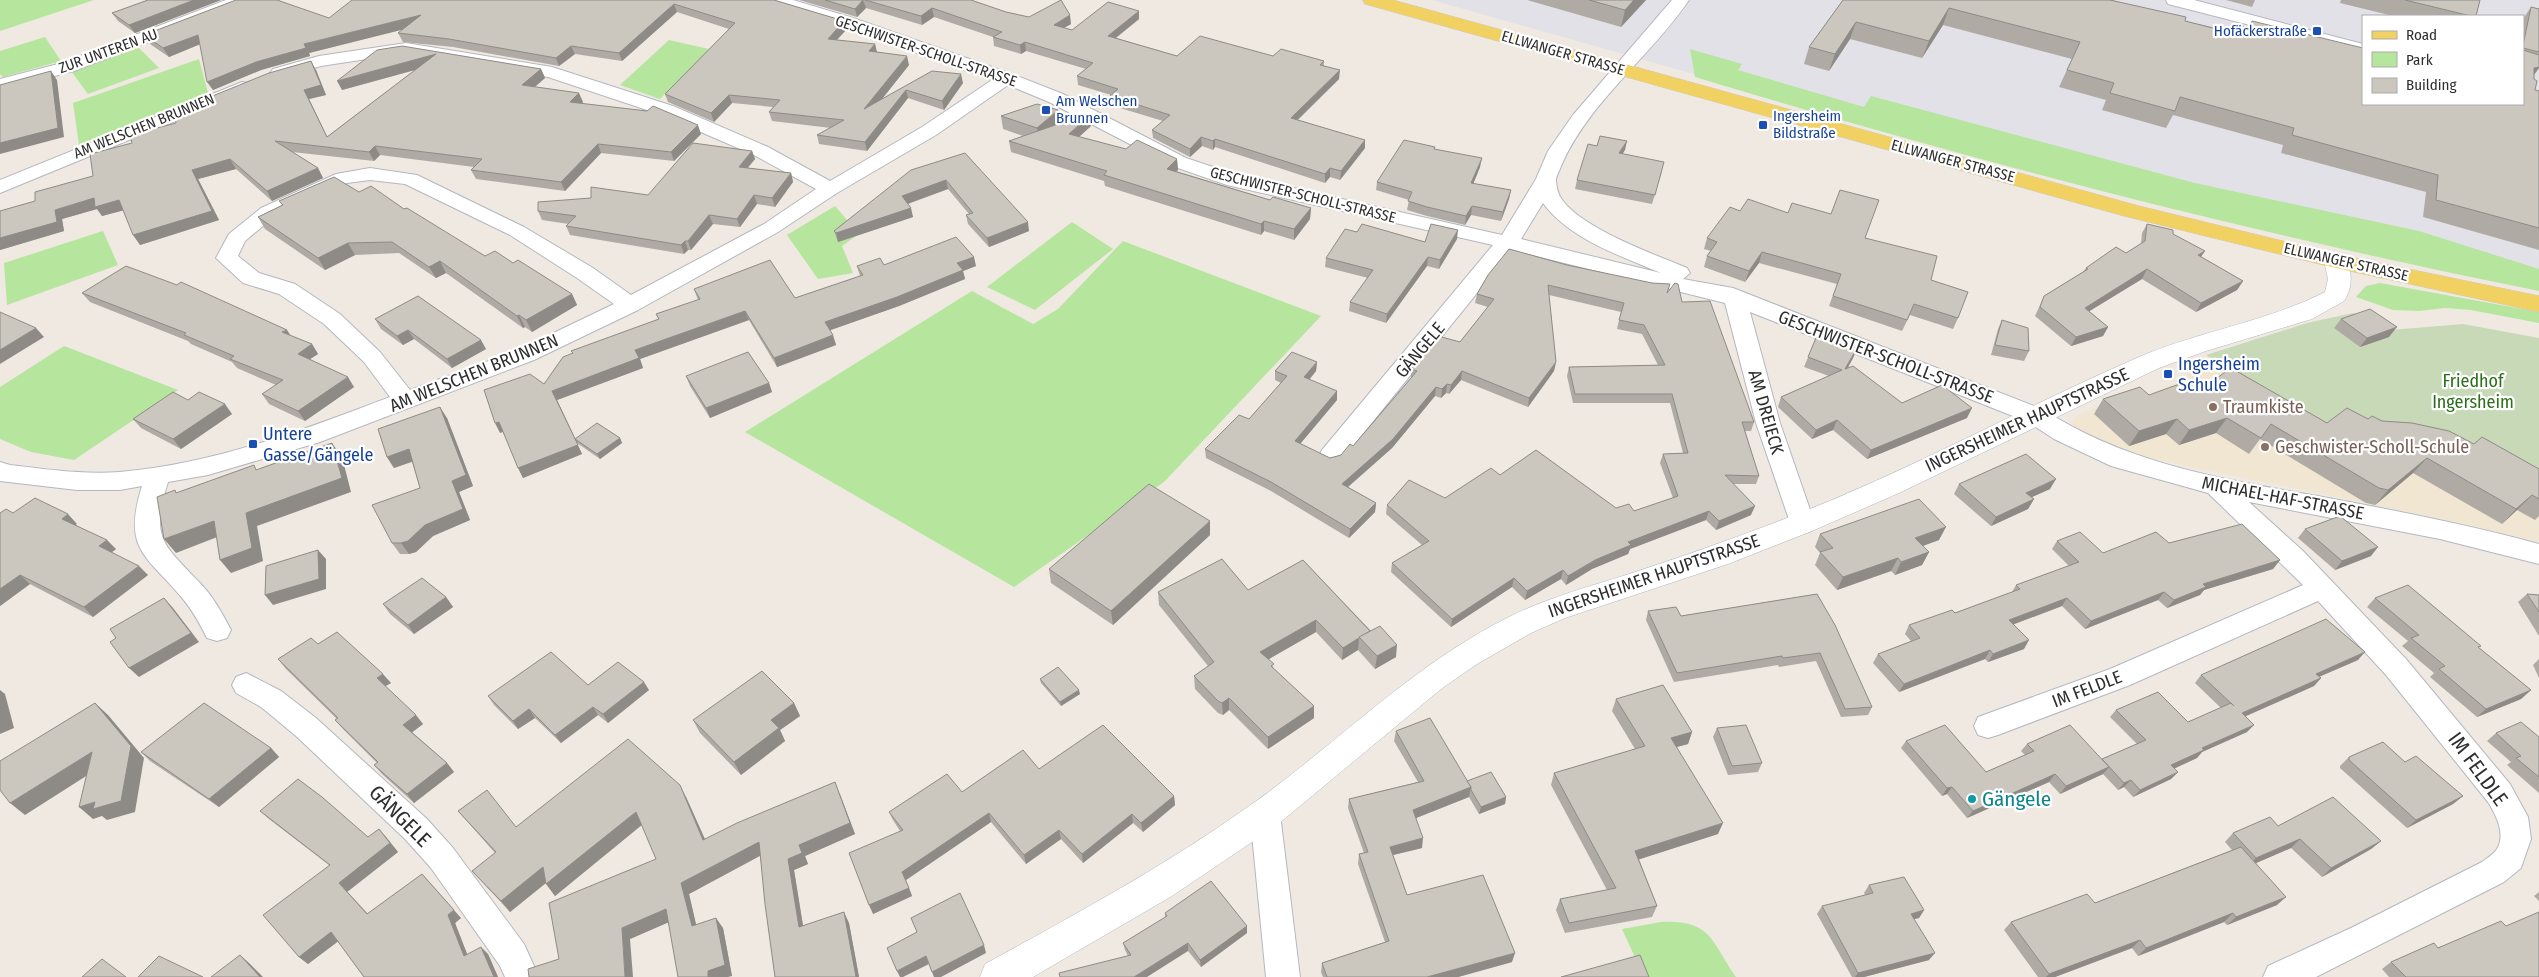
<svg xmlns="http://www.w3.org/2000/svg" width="2539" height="977" viewBox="0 0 2539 977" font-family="'Fira Sans Condensed',sans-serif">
  <rect width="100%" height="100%" fill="#efe9e1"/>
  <path fill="#e3e1e8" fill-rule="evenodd" d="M1432,0H2539V285L2025,168ZM2363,16H2523V104H2363Z"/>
  <polygon fill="#f0e6d1" points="2202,356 2305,423 2539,472 2539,542 2457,522 2163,461 2098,442 2073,426 2072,421 2077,416 2095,408 2130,401 2185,379"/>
  <g fill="#b6e59e">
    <polygon points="0,0 94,0 0,31"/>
    <polygon points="45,37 61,61 3,77 0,74 0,51"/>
    <polygon points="669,40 709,49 660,99 620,85"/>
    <polygon points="139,48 159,68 88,94 71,71"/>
    <path d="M1690,49L1742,64L1738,70L1864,107L1871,96L2195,183L2419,231L2539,269V291C2254,234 1973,161 1695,77Z"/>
    <polygon points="199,59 208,93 79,145 73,103"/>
    <polygon points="835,206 859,234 842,246 853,273 818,279 787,235"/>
    <polygon points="1072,222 1113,249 1035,310 987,287"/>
    <polygon points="103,231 118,265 7,305 4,263"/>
    <polygon points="1123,241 1321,316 1164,482 1014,587 745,432 972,291 1033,324 1058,309"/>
    <polygon points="2380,283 2539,312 2539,323 2471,310 2445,308 2419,311 2393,310 2356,297 2366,286"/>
    <polygon points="64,346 178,390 74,460 31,452 0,439 0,387"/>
    <path d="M1661,922C1712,920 1710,940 1736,977H1644L1622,929Z"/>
  </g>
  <polygon fill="#c8d9b8" points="2353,313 2377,319 2390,330 2463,324 2539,338 2539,470 2305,422 2206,355 2307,323"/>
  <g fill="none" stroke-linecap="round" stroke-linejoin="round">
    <g stroke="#b4b7c1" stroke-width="2">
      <g id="street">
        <polygon points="226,0 249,0 247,4 74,71 0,90 0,79 62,63"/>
        <path d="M767,0H793L853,18L1012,74L1063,94L1186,158L1240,176L1502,235L1536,179L1548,151L1573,115L1672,0H1689C1651,56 1588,103 1561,166C1560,170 1556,176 1556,180C1556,185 1558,194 1561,198C1580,228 1654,254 1687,268L1690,273L1683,279L1733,288L2044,410C2131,466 2228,480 2328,498C2399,511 2469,525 2539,544V564L2440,539L2249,502L2303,551L2406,659L2510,784L2528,817L2531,839L2521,868L2504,882L2316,977H2263L2268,966L2353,927L2482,862C2487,858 2494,854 2497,849C2506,834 2496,815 2488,802L2386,675L2318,601L2130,685L1998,735L1988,738L1978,735L1974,726L1978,717L2110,669L2303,585L2208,493L2111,466L2054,439L2028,422L1750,312L1780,423L1815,524L1811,531L1802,534L1793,531L1756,423L1725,303L1512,250L1340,462L1331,465L1322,462L1319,456L1322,450L1493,245L1227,185L1172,166L1049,102L1008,85L936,135L837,193L778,232L638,310L534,360L320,442L208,475L168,482C151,538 161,542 199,582C213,596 222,613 231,630L227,638L217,641L207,638C200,624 193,611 183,599C146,555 122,550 142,486L120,490H77L0,481V462L10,465C46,469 84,475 120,472C214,464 303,430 390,397L364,362L324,324L279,294L243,283L216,258L229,234L261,208L336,174L370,168L417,175L524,227L593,268L631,295L764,224L816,189L754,155L659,114L548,77L406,53L321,66L279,78L273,77L270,73L273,69L319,56L406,43L552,67L673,106L768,147L830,181L922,127L992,80L841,26L769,4ZM370,180L405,184L510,235L577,278L614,304L518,350L410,390L380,352L340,314L295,284L259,273L238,256L245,241L275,216L347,183ZM1543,203C1569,239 1621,256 1661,273L1521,239Z"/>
        <polygon points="2166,0 2194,0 2363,44 2363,54 2168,4"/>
        <polygon points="242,82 248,83 251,87 248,91 0,193 0,180"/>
        <polygon points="246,673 281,691 316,718 427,819 453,848 524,944 539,977 505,977 500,966 431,868 405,839 296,736 261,707 236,693 232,685 236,677"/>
        <polygon points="1265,800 1276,804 1280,814 1300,977 1266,977 1250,814 1254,804"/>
      </g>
    </g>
    <g stroke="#b4b7c1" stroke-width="1">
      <path id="secondary" d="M2336,254L2344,256C2353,269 2353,288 2344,301L2312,319L2206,351L2159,368L1899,493L1812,531L1728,564L1565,618L1531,633L1477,664L1441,689L1277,825L1172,896L1033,977H980L985,964C1076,914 1167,865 1252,804C1338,743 1412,665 1509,617C1545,599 1584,588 1623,576C1678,558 1733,539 1787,518C1908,472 2021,408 2139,357C2200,331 2266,322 2325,292L2328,279L2324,261L2328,256Z"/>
    </g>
    <g stroke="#c9c9c9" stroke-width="1">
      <polygon id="primary" points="1363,0 1393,0 2139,206 2336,254 2539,296 2539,312 2336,268 2124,216 1365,4"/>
    </g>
    <use href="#street" fill="#fff" fill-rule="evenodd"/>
    <use href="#secondary" fill="#fff" fill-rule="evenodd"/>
    <use href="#primary" fill="#f2d163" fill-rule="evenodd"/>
  </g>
  <g fill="#afaba4">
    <polygon points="148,0 221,0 135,33 118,21 112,13"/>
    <polygon points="774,0 844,21 846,30 837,40 875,44 877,52 909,65 881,100 932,71 963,83 944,110 908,98 867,151 819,144 817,135 831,128 772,121 769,112 773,107 732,103 714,122 668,102 665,94 729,29 677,12 622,61 575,54 559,66 453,47 403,42 398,33 404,29 309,53 310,56 261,70 213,90 200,44 169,57 150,44 144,35 329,18"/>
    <polygon points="799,0 971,0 1006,12 1029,17 1071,24 1064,28 1072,30 1139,19 1116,38 1177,56 1273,56 1324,61 1324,66 1339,79 1298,120 1365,140 1365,148 1340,180 1330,177 1325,183 1215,147 1213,150 1202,146 1190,157 1153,138 1152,130 1163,121 1110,105 1110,96 1111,95 1078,85 1077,76 1086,69 1026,51 1021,54 994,46 993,37 934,17 922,25 866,8 857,17"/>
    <polygon points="1527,0 1646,0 1621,27"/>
    <polygon points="1843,0 2112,0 2185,21 2228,31 2232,24 2247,28 2252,21 2523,104 2523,19 2531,7 2539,9 2539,68 2534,75 2535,90 2539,91 2539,250 2423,217 2426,192 2281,153 2283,145 2173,115 2166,128 2102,110 2106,100 2059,87 2072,59 1943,25 1922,58 1850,39 1829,71 1804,64 1809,47"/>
    <polygon points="2226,0 2255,0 2252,7"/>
    <polygon points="2341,0 2480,0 2476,16 2393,16 2340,3"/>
    <polygon points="377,50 541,69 545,78 535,87 583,102 582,103 701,134 674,161 601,153 565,191 476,179 471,170 474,167 380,155 374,161 292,152 318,168 323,178 272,201 236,169 198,179 219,220 140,245 123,210 102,216 97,209 62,219 64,231 0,250 0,211 35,201 93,176 132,143 176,123 212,103 316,70 326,95 309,99 327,137 415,70 342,90"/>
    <polygon points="1001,116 1060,124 1091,126 1079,137 1126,149 1177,159 1178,170 1176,171 1270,200 1311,208 1310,219 1294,240 1264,231 1261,235 1105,186 1104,181 1011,152 1009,141 1023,136 1003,129"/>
    <polygon points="1435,147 1435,149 1480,167 1473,184 1511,190 1509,199 1501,221 1471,215 1465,225 1427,216 1407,210 1409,200 1376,190 1377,182"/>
    <polygon points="1625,150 1622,154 1662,171 1652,204 1575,189 1577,180"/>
    <polygon points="752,151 755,159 748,168 791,173 793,182 775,207 757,204 740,227 713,224 691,250 688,250 684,254 570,235 566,226 569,224 542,220 538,211 591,198 648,195"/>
    <polygon points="965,153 1029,231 989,247 968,224 966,215 969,214 948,189 908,204 913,217 838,242 834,231"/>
    <polygon points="359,192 404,209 485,256 513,263 572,294 577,305 532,332 525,327 523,328 446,273 436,278 399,253 355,255 325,270 265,229 258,217 282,205 279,201"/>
    <polygon points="1740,211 1865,238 1931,280 1958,318 1953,329 1910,315 1902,331 1829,306 1837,284 1759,263 1745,282 1704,267 1707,256 1711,251 1704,249 1707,238"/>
    <polygon points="2147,224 2173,234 2201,257 2243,281 2237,290 2196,312 2142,279 2089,311 2108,327 2103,336 2071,346 2035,316 2040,305 2044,296 2083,272 2086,268 2126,253 2141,244 2142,233"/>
    <polygon points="1357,232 1425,242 1457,239 1439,269 1427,266 1386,323 1349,311 1350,302 1368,278 1325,267 1326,258"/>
    <polygon points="884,265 976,266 963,271 965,279 899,306 830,330 836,345 777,367 749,320 640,359 643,368 557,400 575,438 620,438 622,443 600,459 577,443 582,454 523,478 503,432 500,433 544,384 573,353 659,319 656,314 698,300 694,289 795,298 860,276 857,266"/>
    <polygon points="1488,275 1667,293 1682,302 1754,422 1751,431 1745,431 1759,476 1756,484 1733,484 1751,515 1716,530 1706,520 1630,549 1628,554 1592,569 1566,585 1561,579 1525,600 1512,587 1451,627 1391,572 1392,563 1422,545 1386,514 1387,505 1445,498 1500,475 1616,508 1634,511 1673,498 1660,463 1663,454 1683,453 1670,403 1573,403 1567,376 1569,367 1658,365 1642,334 1617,329 1621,312 1549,295 1556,362 1554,371 1528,407 1461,380 1449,394 1446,393 1441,398 1435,396 1392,448 1348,487 1376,503 1375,512 1349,538 1271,491 1206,458 1205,449 1249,419 1281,383 1275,380 1275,371 1317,362 1316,371 1309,380 1337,400 1300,444 1330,458 1341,455 1353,446 1411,378 1411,369 1460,342 1488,307 1475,303 1477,294"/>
    <polygon points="82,293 291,336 312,344 318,354 310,359 354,387 305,421 269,404 262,394 276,385 237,368 232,362 191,344 188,341 90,302"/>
    <polygon points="375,319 486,349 452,368 414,339 403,345 381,329"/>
    <polygon points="2341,319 2389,337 2360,347 2334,328"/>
    <polygon points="2002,320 2029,351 2024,361 1991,355 1998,329"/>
    <polygon points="1818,333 1857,348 1853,358 1848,368 1902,403 1967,418 1867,459 1833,430 1812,439 1778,407 1781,397 1829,376 1804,367"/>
    <polygon points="686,376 769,383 772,392 710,418 690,386"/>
    <polygon points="2197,392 2327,423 2368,419 2382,421 2474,444 2539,469 2539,516 2535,520 2517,510 2502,524 2413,473 2375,505 2366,503 2260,439 2249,454 2216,433 2179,445 2166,434 2129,446 2094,414 2103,399"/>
    <polygon points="188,400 232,414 181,449 141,428 133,419"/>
    <polygon points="447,418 473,486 459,492 470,520 433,536 416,552 409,554 400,554 392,543 420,488 412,462 394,468 387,457"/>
    <polygon points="1959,484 2050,489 2032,497 2034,499 2028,509 1991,526 1954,494"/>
    <polygon points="13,513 77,524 75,525 116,549 112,552 148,575 93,617 30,584 0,606"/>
    <polygon points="2305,529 2371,556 2335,570 2298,538"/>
    <polygon points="1820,534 1939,540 1923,546 1929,552 1922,565 1895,575 1891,571 1837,590 1815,565 1820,553 1815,547"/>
    <polygon points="1210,535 1113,625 1051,583 1049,569"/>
    <polygon points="2057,541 2103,553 2169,543 2280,560 2273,569 2204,590 2200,595 2167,608 2158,600 2085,629 2062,606 2014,624 2024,649 1988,662 1985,659 1899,692 1873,663 1878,654 1911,641 1905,634 1909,625 1955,613 2012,592 2016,585 2069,566 2052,549"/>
    <polygon points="1303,560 1396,657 1375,669 1358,650 1342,660 1316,632 1269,659 1274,669 1314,706 1314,718 1268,749 1229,710 1223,715 1218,713 1195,689 1194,676 1208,666 1159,605 1158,592 1248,590"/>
    <polygon points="1817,594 1872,707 1868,715 1841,717 1816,661 1779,667 1778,665 1674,682 1646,620 1648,611 1681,616"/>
    <polygon points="2527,594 2539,595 2539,636 2518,602"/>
    <polygon points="446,597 453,607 414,634 390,614 383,604"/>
    <polygon points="2375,598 2479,648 2531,690 2521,699 2477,717 2430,677 2434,673 2402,646 2408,641 2367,607"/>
    <polygon points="318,644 391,683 385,686 423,724 412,732 447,763 454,772 414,803 382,774 374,765 377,763 343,729 335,720 337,719 286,669 278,659"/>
    <polygon points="2539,659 2539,678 2533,665"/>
    <polygon points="2358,660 2319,677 2321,678 2314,686 2245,716 2247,732 2202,752 2197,758 2174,768 2178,772 2171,779 2133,797 2124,787 2118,790 2103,774 2060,794 2049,782 1967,818 1947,794 1942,796 1901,748 1906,741 1986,772 2025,755 2021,751 2027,744 2102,759 2137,744 2110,717 2116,710 2188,722 2221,708 2195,683 2201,675"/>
    <polygon points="1040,679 1080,694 1061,706 1041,683"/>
    <polygon points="588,685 649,690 608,723 598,715 561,743 535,718 518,729 494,705 488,696"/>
    <polygon points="1616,699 1692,732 1688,744 1676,747 1718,834 1639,859 1657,906 1652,917 1565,933 1556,910 1560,899 1607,890 1551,785 1554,773 1635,749 1612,711"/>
    <polygon points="794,703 800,716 780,730 785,741 741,775 700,733 693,720"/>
    <polygon points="1717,728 1762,763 1758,772 1728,775 1713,737"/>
    <polygon points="1396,731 1467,781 1506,797 1505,804 1479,814 1469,797 1416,818 1422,848 1393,855 1407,895 1512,962 1458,977 1323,977 1321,972 1322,963 1385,942 1358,864 1359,854 1364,853 1348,808 1349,799 1418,782 1394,741"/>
    <polygon points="2496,733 2539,737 2539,793 2507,765 2511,762 2487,741"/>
    <polygon points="271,748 279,757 219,807 150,761 141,752"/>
    <polygon points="2349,757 2405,762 2463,796 2453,804 2407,828 2340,768 2340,766"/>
    <polygon points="1039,769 1174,796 1175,805 1143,832 1133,823 1083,863 1061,839 1026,864 991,822 906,880 912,896 873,914 900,831 893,820 889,812 962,792"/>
    <polygon points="840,794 855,834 805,856 808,864 794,870 803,926 849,923 859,977 775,977 760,856 689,894 696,925 723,928 732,976 668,922 630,939 559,959 656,859 642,825 555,896 546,883 510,912 472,871 495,853 458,811 516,827 686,797 705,839"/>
    <polygon points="260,811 368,837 386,837 398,852 347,892 368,914 461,918 455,923 467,954 488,954 498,977 364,977 338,941 308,964 299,957 329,865 269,819"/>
    <polygon points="2278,826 2381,841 2371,849 2322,877 2291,848 2256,863 2277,905 2227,925 2224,922 2138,956 2132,948 2055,977 2038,977 2004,930 2011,922 2095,903 2232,850 2225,842 2233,833"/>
    <polygon points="1869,885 1924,910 1919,918 1914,919 1929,960 1864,977 1852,977 1817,914 1822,906 1865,895 1864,893"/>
    <polygon points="2539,892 2539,901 2534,896"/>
    <polygon points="1165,913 1247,926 1247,933 1201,967 1188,951 1128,956 1125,950 1123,943 1165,918"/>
    <polygon points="2506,926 2539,977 2389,977 2382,969 2391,962"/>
  </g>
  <g fill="#8e8b86">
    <polygon points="194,0 221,0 135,33 129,25"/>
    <polygon points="863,0 866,8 857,17 855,9"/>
    <polygon points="1634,0 1646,0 1621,27 1625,10"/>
    <polygon points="674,4 677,12 622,61 619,53"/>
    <polygon points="932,8 934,17 922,25 921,16"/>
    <polygon points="1949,8 1943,25 1922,58 1929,41"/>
    <polygon points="1139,11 1139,19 1108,44 1108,36"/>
    <polygon points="421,15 425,24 309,53 310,56 261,70 213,90 207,82 256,62 304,44"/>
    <polygon points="1070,15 1071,24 1055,33 1054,25"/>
    <polygon points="844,21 846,30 830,47 828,39"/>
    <polygon points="1856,22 1850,39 1829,71 1835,54"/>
    <polygon points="198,35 203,43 169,57 163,48"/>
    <polygon points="1025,42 1026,51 1021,54 1020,45"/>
    <polygon points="875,44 877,53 869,51"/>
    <polygon points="571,46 575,54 559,66 556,58"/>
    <polygon points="436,54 440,63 342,90 337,81"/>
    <polygon points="907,56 909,65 867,118 864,109"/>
    <polygon points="311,61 316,70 326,95 309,99 332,147 327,137 304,90"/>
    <polygon points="2539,67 2539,68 2527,84 2534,68"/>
    <polygon points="541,69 545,78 526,94 522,85"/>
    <polygon points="1340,70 1339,79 1291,126 1291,118"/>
    <polygon points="51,71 57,80 64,137 0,154 0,143"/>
    <polygon points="961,74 963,83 944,110 942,101"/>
    <polygon points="906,90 908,98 867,151 865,142"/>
    <polygon points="579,93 583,102 574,111 570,102"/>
    <polygon points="729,95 732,103 714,122 711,113"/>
    <polygon points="1058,110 1060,124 1039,142 1037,128"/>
    <polygon points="1090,115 1091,126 1070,145 1069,134"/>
    <polygon points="698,125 701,134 674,161 671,152"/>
    <polygon points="1201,137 1202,146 1190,157 1190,149"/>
    <polygon points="1215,139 1215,147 1213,150 1213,141"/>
    <polygon points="1365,140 1365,148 1340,180 1341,171"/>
    <polygon points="1627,141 1625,150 1617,162 1619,153"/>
    <polygon points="598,144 601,153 565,191 561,182"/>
    <polygon points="375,146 380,155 374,161 369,152"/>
    <polygon points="752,151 755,159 741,175 739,167"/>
    <polygon points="1482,158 1480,167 1470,192 1471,183"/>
    <polygon points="230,159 236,169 198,179 219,220 140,245 133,235 192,170"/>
    <polygon points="1177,159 1178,170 1168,179 1167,169"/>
    <polygon points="318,168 323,178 272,201 267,191"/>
    <polygon points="1330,168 1330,177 1325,183 1325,174"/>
    <polygon points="791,173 793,182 775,207 772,198"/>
    <polygon points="946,180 948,189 904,205 902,196"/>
    <polygon points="1511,190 1509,199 1501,221 1503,212"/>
    <polygon points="754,195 757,204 740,227 737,219"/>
    <polygon points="94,198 119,200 125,210 102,216 97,209 62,219 64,231 0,250 0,238 55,210"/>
    <polygon points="1472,206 1471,215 1465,225 1466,216"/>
    <polygon points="911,208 913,217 838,242 836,233"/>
    <polygon points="1311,208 1310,219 1294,240 1294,229"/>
    <polygon points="709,215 713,224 691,250 688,241"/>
    <polygon points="1264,221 1264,231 1261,235 1261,224"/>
    <polygon points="1028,222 1029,231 989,247 987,238"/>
    <polygon points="1458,230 1457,239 1439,269 1440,260"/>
    <polygon points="685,241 688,250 684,254 681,245"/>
    <polygon points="348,243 355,255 325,270 318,258"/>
    <polygon points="2205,251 2199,260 2198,255"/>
    <polygon points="1762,252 1759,263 1745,282 1749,271"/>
    <polygon points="974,257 976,266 963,271 965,279 899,306 828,331 825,322 957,263"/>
    <polygon points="1428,257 1427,266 1386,323 1387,314"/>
    <polygon points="440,261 446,273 436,278 429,267"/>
    <polygon points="2147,269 2142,279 2080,317 2085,308"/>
    <polygon points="2243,281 2237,290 2196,312 2201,303"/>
    <polygon points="572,294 577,305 532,332 526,320"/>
    <polygon points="745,311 749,320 640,359 643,368 557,400 582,454 523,478 518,468 552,391 635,350"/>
    <polygon points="519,315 525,327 523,328 517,316"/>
    <polygon points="2108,327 2103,336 2071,346 2076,337"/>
    <polygon points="2397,327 2389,337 2360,347 2367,338"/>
    <polygon points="36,328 44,337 0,364 0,350"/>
    <polygon points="287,330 293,339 282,332"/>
    <polygon points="408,330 414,339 403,345 397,336"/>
    <polygon points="833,335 836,345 777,367 774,358"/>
    <polygon points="481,340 486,349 452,368 447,359"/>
    <polygon points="312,344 318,354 304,363 298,354"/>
    <polygon points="1857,348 1853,358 1841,379 1845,369"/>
    <polygon points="1317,362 1316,371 1304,386 1304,377"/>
    <polygon points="1556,362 1554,371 1528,407 1529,398"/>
    <polygon points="1462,371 1461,380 1449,394 1451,385"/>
    <polygon points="348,377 354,387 305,421 298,411"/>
    <polygon points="769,383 772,392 710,418 706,408"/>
    <polygon points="1447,384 1446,393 1441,398 1442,389"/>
    <polygon points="1436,387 1435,396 1392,448 1341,493 1342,484"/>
    <polygon points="1337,391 1337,400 1295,450 1295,441"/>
    <polygon points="225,404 232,414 181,449 173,439"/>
    <polygon points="440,407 447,418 473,486 459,492 470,520 433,536 416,552 409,554 401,543 452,481"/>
    <polygon points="1972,408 1967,418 1867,459 1871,450"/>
    <polygon points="2227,418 2216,433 2179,445 2189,430"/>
    <polygon points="2177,419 2166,434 2129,446 2139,431"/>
    <polygon points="1837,420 1833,430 1812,439 1816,430"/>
    <polygon points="499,422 504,431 500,433 495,423"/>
    <polygon points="620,438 622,443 600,459 597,454"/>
    <polygon points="332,443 342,457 351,492 257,526 263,561 231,573 220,560 246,513"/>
    <polygon points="409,449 416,460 394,468 387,457"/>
    <polygon points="2427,458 2413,473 2375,505 2388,490"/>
    <polygon points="2056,479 2050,489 2021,502 2026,493"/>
    <polygon points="2532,495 2517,510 2502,524 2516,509"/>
    <polygon points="2034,499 2028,509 1991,526 1996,517"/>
    <polygon points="1376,503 1375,512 1349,538 1350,529"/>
    <polygon points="1755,506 1751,515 1716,530 1719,521"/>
    <polygon points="1709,511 1706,520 1630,549 1628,554 1592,569 1566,585 1568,576 1628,542"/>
    <polygon points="68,514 77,524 71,528 62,519"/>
    <polygon points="214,521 225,534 176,553 164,539"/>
    <polygon points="1210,521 1210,535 1113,625 1111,611"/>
    <polygon points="1946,527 1939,540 1908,551 1915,538"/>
    <polygon points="107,540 116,549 108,555 99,546"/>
    <polygon points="2378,547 2371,556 2335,570 2342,561"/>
    <polygon points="318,550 326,559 326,589 273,605 265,595"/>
    <polygon points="1929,552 1922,565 1895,575 1901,562"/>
    <polygon points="1898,558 1891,571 1837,590 1843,577"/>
    <polygon points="2280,560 2273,569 2204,590 2200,595 2167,608 2174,600 2203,584"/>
    <polygon points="139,566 148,575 93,617 84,607"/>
    <polygon points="1563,570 1561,579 1525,600 1527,591"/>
    <polygon points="20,575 30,584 0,606 0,589"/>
    <polygon points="1514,578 1512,587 1451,627 1452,619"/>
    <polygon points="2164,592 2158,600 2085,629 2091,621"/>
    <polygon points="446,597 453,607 414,634 408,625"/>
    <polygon points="164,598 173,608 199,642 139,677 129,668"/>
    <polygon points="2067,598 2062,606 2004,628 2009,620"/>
    <polygon points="1316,620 1316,632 1260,664 1260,652"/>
    <polygon points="1359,638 1358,650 1342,660 1343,648"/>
    <polygon points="2029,640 2024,649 1988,662 1993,654"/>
    <polygon points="1397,645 1396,657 1375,669 1377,656"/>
    <polygon points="1990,650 1985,659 1899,692 1904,684"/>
    <polygon points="2365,652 2358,660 2309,681 2316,674"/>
    <polygon points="383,674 391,683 384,687 377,678"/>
    <polygon points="2321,678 2314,686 2235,721 2242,713"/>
    <polygon points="644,682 649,690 608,723 603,714"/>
    <polygon points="0,690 5,694 14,728 0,734"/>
    <polygon points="1079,690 1080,694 1061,706 1060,702"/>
    <polygon points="2531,690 2521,699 2477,717 2486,709"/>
    <polygon points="1229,698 1229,710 1223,715 1222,703"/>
    <polygon points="95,703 108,715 144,758 135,812 107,820 102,816 93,819 79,807 95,802"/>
    <polygon points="794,703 800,716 780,730 785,741 741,775 734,762 771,720"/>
    <polygon points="1314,706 1314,718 1268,749 1268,737"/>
    <polygon points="593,707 598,715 561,743 555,735"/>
    <polygon points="529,709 535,718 518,729 513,721"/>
    <polygon points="416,715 423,724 410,734 403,725"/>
    <polygon points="2254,725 2247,732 2202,752 2197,758 2165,773 2171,765 2202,748"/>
    <polygon points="1692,732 1688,744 1666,750 1671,738"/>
    <polygon points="271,748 279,757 219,807 209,799"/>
    <polygon points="92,752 105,764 25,815 10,803"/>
    <polygon points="447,763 454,772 414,803 407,794"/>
    <polygon points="2109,767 2103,774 2060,794 2066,786"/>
    <polygon points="2178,772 2171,779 2133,797 2140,790"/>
    <polygon points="2055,774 2049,782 1967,818 1973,811"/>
    <polygon points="2131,780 2124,787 2118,790 2124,783"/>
    <polygon points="835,782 855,834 805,856 808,864 794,870 805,938 799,927 788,859 799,845"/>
    <polygon points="680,785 686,797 710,851 703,840"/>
    <polygon points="1471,787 1469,797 1411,820 1413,810"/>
    <polygon points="1952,787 1947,794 1942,796 1947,788"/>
    <polygon points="1174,796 1175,805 1143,832 1141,823"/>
    <polygon points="2463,796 2453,804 2407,828 2416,820"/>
    <polygon points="1506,797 1505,804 1479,814 1481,807"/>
    <polygon points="636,812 644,823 555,896 546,884"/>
    <polygon points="989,813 991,822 906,880 902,872"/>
    <polygon points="1132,814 1133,823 1083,863 1082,854"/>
    <polygon points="1723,823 1718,834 1631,862 1635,851"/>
    <polygon points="379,829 386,837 398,852 347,892 376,922 339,883"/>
    <polygon points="1059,830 1061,839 1026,864 1024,855"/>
    <polygon points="1423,838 1422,848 1389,856 1390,847"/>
    <polygon points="2300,839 2291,848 2247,867 2256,858"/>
    <polygon points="2381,841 2371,849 2322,877 2331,868"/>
    <polygon points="759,842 765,853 689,894 699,937 692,926 681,883"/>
    <polygon points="543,867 552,878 510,912 501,901"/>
    <polygon points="422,874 461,918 455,923 471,964 464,956"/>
    <polygon points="909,888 912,896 873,914 869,905"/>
    <polygon points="2286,897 2277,905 2227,925 2236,917"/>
    <polygon points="666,909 674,920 630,939 633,977 625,977 622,928"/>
    <polygon points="1924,910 1919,918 1906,921 1911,914"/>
    <polygon points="844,912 849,923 859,977 856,977"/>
    <polygon points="2233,913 2224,922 2138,956 2146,948"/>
    <polygon points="716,918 723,928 732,976 728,977 708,977 708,971"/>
    <polygon points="1247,926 1247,933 1201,967 1200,960"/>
    <polygon points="331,932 340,940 308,964 299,957"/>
    <polygon points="2140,940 2132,948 2055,977 2046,977 2049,974"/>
    <polygon points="1188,943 1188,951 1147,977 1134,977"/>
    <polygon points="984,945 986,953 941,977 934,977 932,972"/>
    <polygon points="481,947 488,954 498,977 494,977"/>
    <polygon points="1515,953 1512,962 1458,977 1427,977"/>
    <polygon points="1935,953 1929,960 1864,977 1855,977 1858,973"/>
    <polygon points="240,955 248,962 263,977 260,977"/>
    <polygon points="926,956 929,964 903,977 900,977 897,971"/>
  </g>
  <g fill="#cbc7bf" stroke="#8e8b86">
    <polygon points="148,0 194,0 129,25 112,13"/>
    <polygon points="236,0 277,0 329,18 352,0 774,0 844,21 828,39 875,44 869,51 907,56 864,109 932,71 961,74 942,101 906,90 865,142 817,135 844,120 769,112 780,100 729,95 711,113 665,94 735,23 674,4 619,53 571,46 556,58 449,39 398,33 421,15 304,44 306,48 256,62 207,82 198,35 163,48 144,35"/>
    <polygon points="825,0 863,0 855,9"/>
    <polygon points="865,0 971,0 1006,12 1029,17 1061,0 1070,15 1054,25 1072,30 1108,2 1139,11 1108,36 1177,56 1200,36 1273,56 1281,49 1324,61 1320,65 1340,70 1291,118 1365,140 1341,171 1330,168 1325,174 1215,139 1213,141 1201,137 1190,149 1152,130 1170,115 1110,96 1118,89 1077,76 1093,63 1025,42 1020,45 993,37 1002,32 932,8 921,16"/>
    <polygon points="1589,0 1634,0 1625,10"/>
    <polygon points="1843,0 2110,0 2186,17 2185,21 2229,32 2232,24 2249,28 2252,21 2363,48 2363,104 2523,104 2523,50 2539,55 2539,67 2534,68 2534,79 2537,81 2535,90 2539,91 2539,228 2436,200 2438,175 2292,135 2294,128 2180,97 2175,111 2110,93 2114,83 2067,70 2080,42 1949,8 1929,41 1856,22 1835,54 1809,47"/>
    <polygon points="2405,0 2480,0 2476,16 2471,16"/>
    <polygon points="2531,7 2539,9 2539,52 2523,48 2523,45"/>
    <polygon points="402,46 541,69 522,85 579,93 570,102 647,111 653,106 698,125 671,152 598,144 561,182 471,170 482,159 375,146 369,152 275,141 318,168 267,191 230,159 192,170 212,211 133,235 119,200 95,207 94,198 55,210 57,222 0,238 0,211 35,201 35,192 93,176 90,154 132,143 130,135 176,123 174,113 212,103 210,97 269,73 311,61 321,85 304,90 327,137 436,54 337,81 377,50"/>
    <polygon points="51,71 58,128 0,143 0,85"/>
    <polygon points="1037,104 1058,110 1037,128 1001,116"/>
    <polygon points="1087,114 1090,115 1069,134 1126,149 1137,140 1177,159 1167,169 1270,200 1273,197 1311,208 1294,229 1264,221 1261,224 1104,175 1107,171 1009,141"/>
    <polygon points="1600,136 1627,141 1619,153 1664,162 1655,195 1577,180 1588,144 1597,146"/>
    <polygon points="1404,140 1435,147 1434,149 1482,158 1471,183 1511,190 1503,212 1472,206 1466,216 1427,207 1408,201 1412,192 1377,182"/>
    <polygon points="693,143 752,151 739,167 791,173 772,198 754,195 737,219 709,215 688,241 685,241 681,245 566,226 576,216 538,211 538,202 591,198 591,187 648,195"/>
    <polygon points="965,153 1028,222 987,238 966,215 973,213 946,180 902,196 911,208 836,233 834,231 911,170"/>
    <polygon points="334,177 359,192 371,186 404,209 407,208 485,256 495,251 513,263 518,260 572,294 526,320 519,315 517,316 440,261 429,267 392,242 348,243 318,258 258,217 283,205 279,201"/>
    <polygon points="1840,190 1879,200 1865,238 1937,256 1931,280 1968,292 1958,318 1914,304 1907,320 1833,296 1841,274 1762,252 1749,271 1707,256 1717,242 1707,238 1730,207 1740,211 1748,199 1788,213 1792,203 1831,214"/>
    <polygon points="1362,224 1425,242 1431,224 1458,230 1440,260 1428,257 1387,314 1350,302 1373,270 1326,258 1345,229 1357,232"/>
    <polygon points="2147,224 2173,230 2173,234 2205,251 2198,255 2243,281 2201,303 2147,269 2085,308 2108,327 2076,337 2040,307 2044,296 2088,269 2086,268 2116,247 2126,253 2145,241"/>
    <polygon points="956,237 974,257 957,263 963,270 897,297 825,322 833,335 774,358 745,311 635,350 639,358 552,391 578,445 518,468 499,422 495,423 484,390 530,374 544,384 563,357 573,353 571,351 659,319 656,314 700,299 694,289 770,260 795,298 863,275 857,266 880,258 884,265"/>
    <polygon points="1509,249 1567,265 1652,283 1670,284 1667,293 1675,283 1678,284 1682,302 1710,301 1754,422 1742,422 1759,476 1725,475 1755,506 1719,521 1709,511 1628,542 1631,545 1595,560 1568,576 1563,570 1527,591 1514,578 1452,619 1392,563 1429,541 1387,505 1409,480 1445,498 1491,468 1500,475 1536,450 1616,508 1629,504 1634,511 1678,496 1663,454 1688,453 1672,394 1575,394 1569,367 1665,365 1644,325 1619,320 1624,303 1548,285 1556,362 1529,398 1462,371 1451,385 1447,384 1442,389 1436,387 1393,439 1342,484 1376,503 1350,529 1271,482 1205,449 1239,415 1249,419 1287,376 1275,371 1292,352 1317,362 1304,377 1337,391 1295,441 1330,458 1341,455 1350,444 1353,446 1417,371 1411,369 1438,336 1460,342 1494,299 1477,294 1488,275"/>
    <polygon points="126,266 177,285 181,282 287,330 282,332 312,344 298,354 348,377 298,411 262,394 283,380 230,359 234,356 184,335 186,333 82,293"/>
    <polygon points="418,296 481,340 447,359 408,330 397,336 375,319"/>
    <polygon points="2370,309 2397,327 2367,338 2341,319"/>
    <polygon points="0,312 36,328 0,350"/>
    <polygon points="2002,320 2028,328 2029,351 1995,345"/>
    <polygon points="1818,333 1857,348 1845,369 1853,366 1902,403 1942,385 1972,408 1871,450 1837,420 1816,430 1781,397 1842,370 1808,357"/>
    <polygon points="748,352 769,383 706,408 686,376"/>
    <polygon points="2231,368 2327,423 2347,408 2368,419 2372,416 2382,421 2412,423 2449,431 2474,444 2482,437 2539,469 2539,499 2532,495 2516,509 2427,458 2388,490 2379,488 2271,424 2261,438 2227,418 2189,430 2177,419 2139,431 2103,399 2140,387 2149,395 2185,382 2197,392"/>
    <polygon points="173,392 188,400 199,392 225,404 173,439 133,419"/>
    <polygon points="440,407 466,475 452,481 463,509 425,525 408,541 401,543 392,543 372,505 420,488 409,449 387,457 378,429"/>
    <polygon points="597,423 620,438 597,454 575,439"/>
    <polygon points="332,443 342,478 246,513 252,548 220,560 214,521 164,539 157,497 175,490 176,493 254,465 256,470"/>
    <polygon points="2026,454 2056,479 2026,493 2034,499 1996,517 1959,484"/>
    <polygon points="1149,484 1210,521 1111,611 1049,569"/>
    <polygon points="35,498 68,514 62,519 107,540 99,546 139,566 84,607 20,575 0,589 0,513 6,509 13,513"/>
    <polygon points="1919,499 1946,527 1915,538 1929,552 1901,562 1898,558 1843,577 1820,552 1833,548 1820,534"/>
    <polygon points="2340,516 2378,547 2342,561 2305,529"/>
    <polygon points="2242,524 2280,560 2203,584 2206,587 2174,600 2164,592 2091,621 2067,598 2009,620 2029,640 1993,654 1990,650 1904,684 1878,654 1920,638 1909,625 1952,610 1955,613 2020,589 2016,585 2079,562 2057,541 2080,532 2103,553 2156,532 2169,543"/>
    <polygon points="318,550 319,579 265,595 266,566"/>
    <polygon points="1222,559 1248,590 1303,560 1370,631 1343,648 1316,620 1260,652 1274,664 1271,666 1314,706 1268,737 1229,698 1222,703 1218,701 1194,676 1214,662 1158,592"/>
    <polygon points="422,578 446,597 408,625 383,604"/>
    <polygon points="2408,585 2481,646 2478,647 2531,690 2486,709 2439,669 2445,666 2411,638 2419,635 2375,598"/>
    <polygon points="1817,594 1835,625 1872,707 1845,709 1820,653 1783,658 1782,656 1677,673 1648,611 1676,607 1681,616"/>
    <polygon points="2527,594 2539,595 2539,612"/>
    <polygon points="164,598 191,633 129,668 110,642 116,638 110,629"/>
    <polygon points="2326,619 2365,652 2316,674 2321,678 2242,713 2254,725 2202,748 2204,750 2171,765 2178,772 2140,790 2131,780 2124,783 2102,759 2146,740 2116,710 2158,692 2188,722 2231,703 2234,706 2201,675"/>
    <polygon points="1380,626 1397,645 1377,656 1359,637"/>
    <polygon points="337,632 383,674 377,678 416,715 403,725 447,763 407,794 374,765 378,762 335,720 338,718 278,659 311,638 318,644"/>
    <polygon points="551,652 588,685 618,662 644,682 603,714 593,707 555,735 529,709 513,721 488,696"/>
    <polygon points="1058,667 1079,690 1060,702 1040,679"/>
    <polygon points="762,671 794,703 771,720 779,728 734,762 693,720"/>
    <polygon points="1663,685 1692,732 1671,738 1723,823 1635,851 1657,906 1569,923 1560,899 1616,888 1554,773 1645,746 1616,699"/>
    <polygon points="95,703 131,746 121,801 93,809 95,802 79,807 92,752 10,803 0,790 0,761"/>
    <polygon points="204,703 271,748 209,799 141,752"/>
    <polygon points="1430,718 1471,787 1413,810 1423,838 1390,847 1407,895 1483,875 1515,953 1427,977 1327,977 1322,963 1389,941 1359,854 1368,852 1349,799 1424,781 1396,731"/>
    <polygon points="2521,722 2539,737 2539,777 2516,758 2521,756 2496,733"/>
    <polygon points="1103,725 1174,796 1141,823 1132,814 1082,854 1059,830 1024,855 989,813 902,872 909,888 869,905 849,853 903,830 889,812 947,774 962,792 1023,750 1039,769"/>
    <polygon points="1746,725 1762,763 1732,766 1717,728"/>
    <polygon points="1945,725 1986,772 2034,751 2027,744 2070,725 2109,767 2066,786 2055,774 1973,811 1952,787 1947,788 1906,741"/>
    <polygon points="628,739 680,785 703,840 737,823 835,782 850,823 799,845 802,853 788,859 799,927 844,912 856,977 775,977 765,904 759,842 681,883 692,926 716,918 725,965 708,971 708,977 678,977 666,909 622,928 625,977 529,977 528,969 559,959 549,903 656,859 636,812 546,884 543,867 501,901 472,871 496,852 458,811 487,790 516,827"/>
    <polygon points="2383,742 2405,762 2416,756 2463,796 2416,820 2349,760 2349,757"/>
    <polygon points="1491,772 1506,797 1481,807 1471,790 1471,787 1467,781"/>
    <polygon points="298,779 322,797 368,837 379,829 390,843 339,883 367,914 422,874 454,910 448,915 464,956 481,947 494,977 364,977 331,932 299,957 263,915 330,865 260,811"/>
    <polygon points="2333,797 2381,841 2331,868 2300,839 2256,858 2233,833 2270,817 2278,826"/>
    <polygon points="2241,847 2286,897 2236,917 2233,913 2146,948 2140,940 2049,974 2011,922 2087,894 2095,903"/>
    <polygon points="1904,877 1924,910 1911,914 1935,953 1858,973 1822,906 1873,893 1869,885"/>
    <polygon points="1211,881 1247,926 1200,960 1188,943 1134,977 1060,977 1059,973 1131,955 1123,943 1167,916 1165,913"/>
    <polygon points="960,893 984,945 932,972 926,956 897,971 887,948 917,932 911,918"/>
    <polygon points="2539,912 2539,977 2406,977 2391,962 2434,943 2438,948 2501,921 2506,926"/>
    <polygon points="240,955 260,977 211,977"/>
    <polygon points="1640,955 1649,977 1561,977"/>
    <polygon points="159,956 203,977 138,977"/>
    <polygon points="102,959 126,977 82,977"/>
  </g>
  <g fill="#1a4fb4" stroke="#fff" stroke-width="2">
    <rect x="2312" y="26" width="10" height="10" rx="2.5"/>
    <rect x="1041" y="105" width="10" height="10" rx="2.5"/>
    <rect x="1758" y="120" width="10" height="10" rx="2.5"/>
    <rect x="2163" y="369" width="10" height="10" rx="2.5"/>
    <rect x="248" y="439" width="10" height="10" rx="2.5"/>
  </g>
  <g fill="#8d6e63" stroke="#fff" stroke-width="2">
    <circle cx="2213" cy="407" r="5"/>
    <circle cx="2265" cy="447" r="5"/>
  </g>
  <circle fill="#0f9aa8" stroke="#fff" stroke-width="2" cx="1972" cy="799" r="5"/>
  <g text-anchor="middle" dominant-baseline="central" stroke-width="4.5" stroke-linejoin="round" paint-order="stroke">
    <g font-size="15" fill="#164399" stroke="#fff" text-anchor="start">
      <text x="2307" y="31" text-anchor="end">Hofäckerstraße</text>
      <text x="1056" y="101">Am Welschen<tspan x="1056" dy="17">Brunnen</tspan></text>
      <text x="1773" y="116">Ingersheim<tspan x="1773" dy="17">Bildstraße</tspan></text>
    </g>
    <g font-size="15" fill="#2e2e2e" stroke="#fff">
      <text transform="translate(108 51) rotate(-20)">ZUR UNTEREN AU</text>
      <text transform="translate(926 51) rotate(19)">GESCHWISTER-SCHOLL-STRASSE</text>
      <text transform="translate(1563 53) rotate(16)">ELLWANGER STRASSE</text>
      <text transform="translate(144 126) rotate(-22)">AM WELSCHEN BRUNNEN</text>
      <text transform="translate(1953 161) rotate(15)">ELLWANGER STRASSE</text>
      <text transform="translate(1303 195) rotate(14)">GESCHWISTER-SCHOLL-STRASSE</text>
      <text transform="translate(2346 262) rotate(13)">ELLWANGER STRASSE</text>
    </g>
    <g font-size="18" fill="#2e2e2e" stroke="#fff">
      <text transform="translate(1420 350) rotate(-50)">GÄNGELE</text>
      <text transform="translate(1886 357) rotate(21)">GESCHWISTER-SCHOLL-STRASSE</text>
      <text transform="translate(474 373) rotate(-22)">AM WELSCHEN BRUNNEN</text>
      <text transform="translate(1766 412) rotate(74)">AM DREIECK</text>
      <text transform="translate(2027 420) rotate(-25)">INGERSHEIMER HAUPTSTRASSE</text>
      <text transform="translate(2283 498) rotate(11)">MICHAEL-HAF-STRASSE</text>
      <text transform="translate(1654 576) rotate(-19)">INGERSHEIMER HAUPTSTRASSE</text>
      <text transform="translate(2087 689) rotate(-21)">IM FELDLE</text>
    </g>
    <g font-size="18" fill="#164399" stroke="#fff" text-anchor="start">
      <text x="2178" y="364">Ingersheim<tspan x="2178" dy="21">Schule</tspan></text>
      <text x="263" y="434">Untere<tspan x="263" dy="21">Gasse/Gängele</tspan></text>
    </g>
    <g font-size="18" fill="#2c6e1b" stroke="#fff">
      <text x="2473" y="381">Friedhof<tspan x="2473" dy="21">Ingersheim</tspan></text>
    </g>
    <g font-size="18" fill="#785e54" stroke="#fff" text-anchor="start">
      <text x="2223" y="407">Traumkiste</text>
      <text x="2275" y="447">Geschwister-Scholl-Schule</text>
    </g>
    <g font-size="21" fill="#2e2e2e" stroke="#fff">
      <text transform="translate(2478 769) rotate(54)">IM FELDLE</text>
      <text transform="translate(400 816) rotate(45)">GÄNGELE</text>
    </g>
    <g font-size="21" fill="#0d838f" stroke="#fff" text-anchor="start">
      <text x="1982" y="799">Gängele</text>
    </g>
  </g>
  <rect x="2362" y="15" width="162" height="90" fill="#ffffff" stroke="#ababab"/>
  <rect x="2372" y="31" width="25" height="8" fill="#f2d163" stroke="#ababab"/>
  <text x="2406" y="40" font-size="15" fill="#2e2e2e">Road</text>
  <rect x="2372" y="52" width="25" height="15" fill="#b6e59e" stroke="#ababab"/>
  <text x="2406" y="65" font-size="15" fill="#2e2e2e">Park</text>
  <rect x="2372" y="78" width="25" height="15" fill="#cbc7bf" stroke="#ababab"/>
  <text x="2406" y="90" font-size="15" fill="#2e2e2e">Building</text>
</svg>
